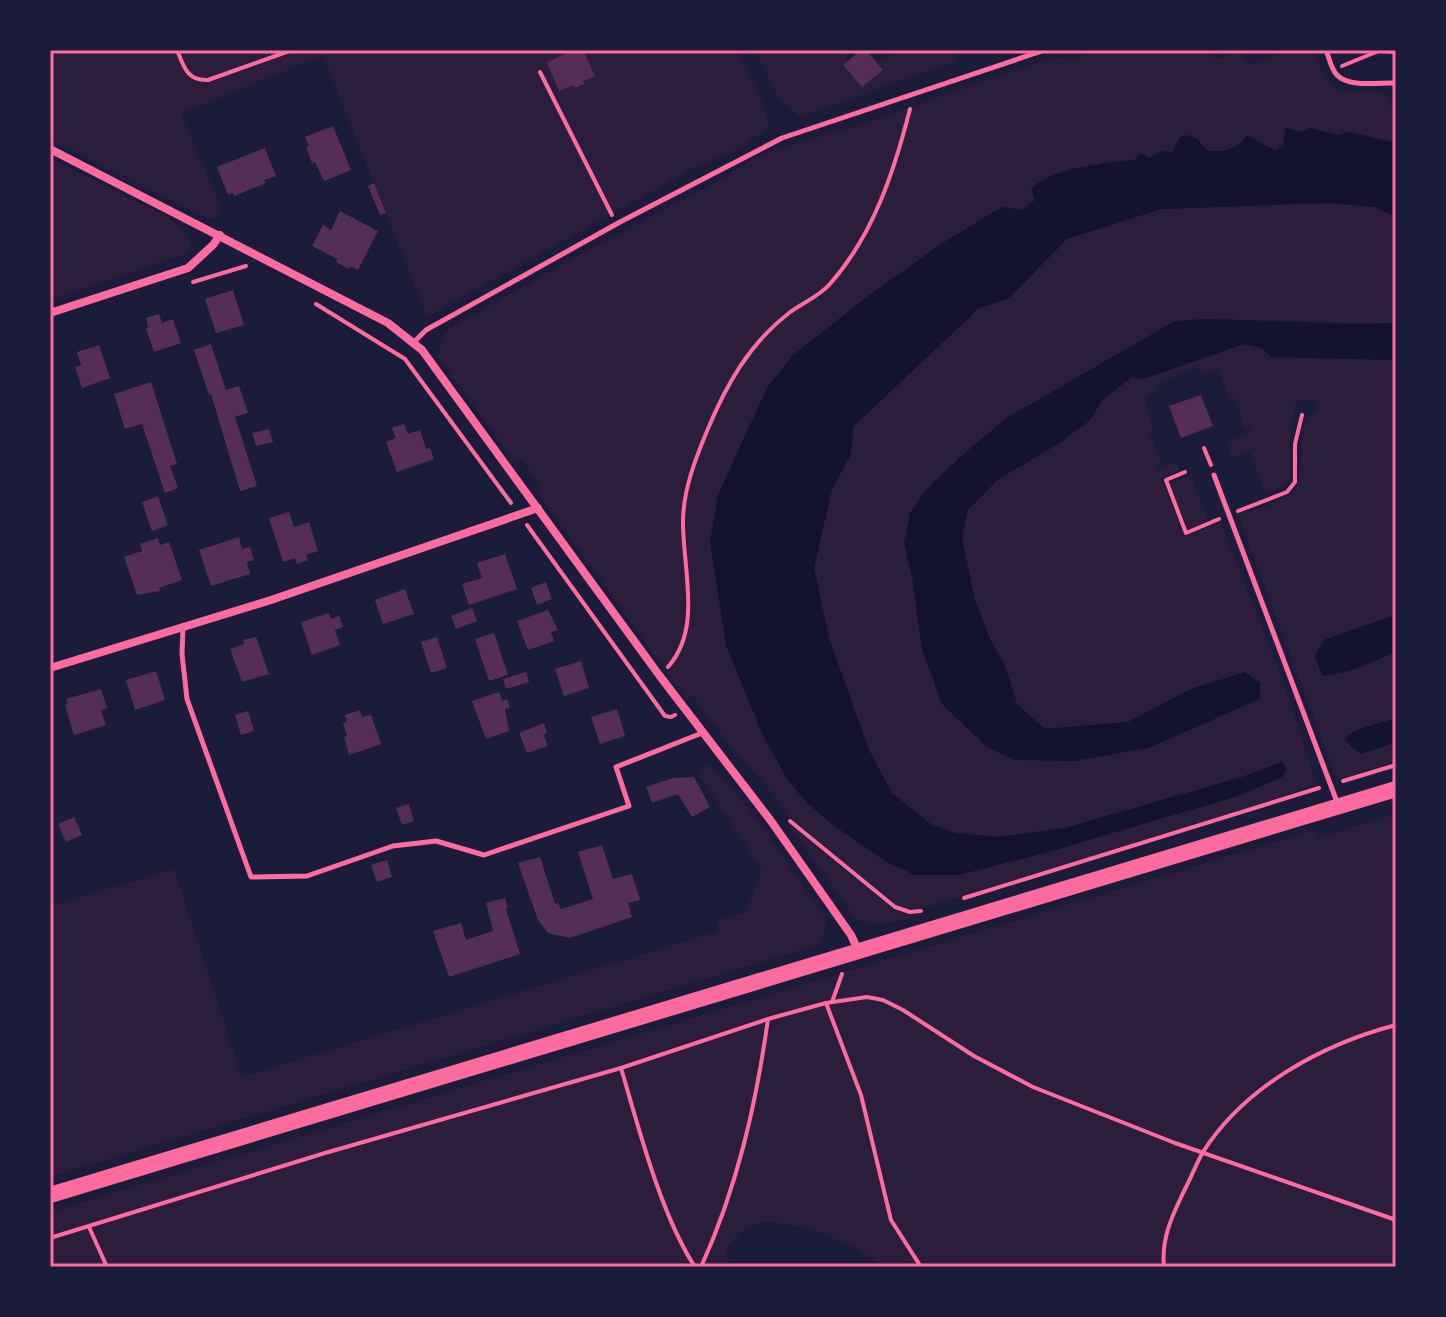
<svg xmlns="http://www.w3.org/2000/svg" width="1446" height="1317" viewBox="0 0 1446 1317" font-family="Barlow,sans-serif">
  <rect width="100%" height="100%" fill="#1b1b3a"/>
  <g fill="#2a1e3b">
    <polygon points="50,50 738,50 761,99 769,127 744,146 690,170 427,317 323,55 181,114 221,206 219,216 209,219 50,139"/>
    <polygon points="755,50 849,50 845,66 862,87 882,71 877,63 885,56 888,58 902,50 951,50 956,61 800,117 777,95"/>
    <path d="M1096,50H1211L1215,59L1240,52L1249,65L1287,50H1314C1324,79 1328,93 1362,92C1371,92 1379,91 1388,94L1390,107L1396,108V143L1348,132L1338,135L1309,128L1302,132L1286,128L1283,144L1276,151L1247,135C1236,150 1226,152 1208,151L1197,140L1180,137L1172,153L1149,158L1102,163L1036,199L767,388L718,495L726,645L763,735L787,779L807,803L885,861L915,875H959L1117,831L1282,762L1242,777L1065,828L999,837L956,833L930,823L892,793L869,750L829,638L814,568L832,489L850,456L854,426L978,309L1009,298L1067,239L1161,209L1329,203L1375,207L1396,217V323C1322,325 1248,316 1175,321L1005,419L957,460L904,543L912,576L922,649L942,704L987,747L1199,725L1259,699L1191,689L1128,722L1045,729L1017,704L1004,663L991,641L975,601L961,537L968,510L997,480L1061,442L1090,420L1103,399L1132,377L1244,344L1261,348L1272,357L1396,360V615L1324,640L1350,671L1396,652V718L1388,721L1361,753L1396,742V761L1340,779L1335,774L1238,515C1253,510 1271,505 1286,497C1312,483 1292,438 1310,414H1317L1316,400L1296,401L1290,440V479L1283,487L1266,494L1250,452L1232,458L1226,443L1251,432L1250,428L1245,430L1235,398L1230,400L1218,369L1201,374L1198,368L1158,383L1160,389L1144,396L1153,430L1149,432L1162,462L1157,465L1159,468L1176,463L1180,471L1162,478L1184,536L1221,522L1283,681L1317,784L1267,803L917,910L896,905L789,817L777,798L735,753L693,696L686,699L535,489L540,485L522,460L516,464L439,358C437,339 445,331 460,322L586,251L704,189L760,155L861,124L1055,57L1071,59Z"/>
    <polygon points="50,158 169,218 189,236 190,247 183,257 172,258 50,301"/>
    <polygon points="1191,475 1208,521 1187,529 1170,483"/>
    <path d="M708,763L751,811L824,916C827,929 826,935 818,945L50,1177V906L174,869L242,1077L719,931L716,921L746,912L762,871L697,771Z"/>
    <path d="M1396,814V1267H882C860,1244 778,1210 748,1227C740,1231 732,1242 725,1249L729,1267H50V1212L1315,830L1319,837Z"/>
    <path d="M785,820L889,906L901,913L915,916C894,923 876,929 855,918Z"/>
  </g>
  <g fill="#12122b">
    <path d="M1286,128L1302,132L1309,128L1338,135L1348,132L1396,143V217L1375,207L1329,203L1161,209L1067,239L1009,298L978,309L854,426L850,456L832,489L814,568L829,638L869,750L892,793L930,824L956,833L999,837L1065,828L1242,777L1282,762L1287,770L1282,777L1238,796L1048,852L959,875H915L885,861L833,825L807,803L787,779L763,735L726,645L710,541L718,495L767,388L793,355L863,300L939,245L1002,207L1024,210L1035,200L1031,189C1053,167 1105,163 1134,160L1141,153L1149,158L1162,151L1172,153L1180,137L1187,135L1197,139L1208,151C1226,152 1236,150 1247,135L1276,151L1283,144Z"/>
    <polygon points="1206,319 1351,324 1396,323 1396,360 1271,357 1261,348 1244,344 1143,379 1132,377 1103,399 1090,420 1061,442 997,480 968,510 962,537 975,601 991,641 1004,663 1017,704 1045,729 1128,722 1191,689 1245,672 1260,683 1260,699 1148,748 1075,761 1014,760 987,747 942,704 922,649 912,576 904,543 910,513 925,491 957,460 1005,419 1175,321"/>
    <polygon points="1396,615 1396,652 1350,671 1322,676 1315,656 1324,640"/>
    <polygon points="1396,718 1396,742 1361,754 1350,746 1345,738 1356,730"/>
  </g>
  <g fill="#542f53">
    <polygon points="574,50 583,50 595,76 583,81 584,84 575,88 574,85 559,91 547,62"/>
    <polygon points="861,50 866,50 883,70 862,87 843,65"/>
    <polygon points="333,126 351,170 324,181 315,162 312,163 306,148 309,146 305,137"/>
    <polygon points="265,148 276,176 264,180 266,183 234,196 233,193 228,195 217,167"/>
    <polygon points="374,183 386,213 380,215 368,186"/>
    <polygon points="340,211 378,231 358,270 350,266 349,269 336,262 337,259 312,246 323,225 331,230"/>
    <polygon points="233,290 244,325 216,333 205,299"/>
    <polygon points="159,314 162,323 173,319 181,343 154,352 146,328 148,327 146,318"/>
    <polygon points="211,344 226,390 239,386 248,413 235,417 257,486 240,491 211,394 209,395 194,350"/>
    <polygon points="99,345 110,378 82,388 75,367 81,365 77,352"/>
    <polygon points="151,382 177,464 170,466 178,488 165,493 142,424 125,429 114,394"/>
    <polygon points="1201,395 1213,426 1181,438 1169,406"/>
    <polygon points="404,424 408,434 420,430 426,449 430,448 434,459 397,472 386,442 396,438 392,428"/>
    <polygon points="269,429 273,442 256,446 252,433"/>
    <polygon points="158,496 168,525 152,531 142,502"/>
    <polygon points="289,512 294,527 309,522 318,551 306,555 308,560 297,564 295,558 283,562 269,518"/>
    <polygon points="239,537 242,549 250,547 254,560 247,562 250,574 211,586 199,550"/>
    <polygon points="158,538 160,545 169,542 182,580 159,588 160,591 137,595 124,557 142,551 140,544"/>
    <polygon points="505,554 517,589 469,605 462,584 482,578 477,563"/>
    <polygon points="546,582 552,599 537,605 531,588"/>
    <polygon points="405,589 414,614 383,624 375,600"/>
    <polygon points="472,608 477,621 456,629 451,616"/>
    <polygon points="548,610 558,630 551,632 554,641 528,650 517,621"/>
    <polygon points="329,613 331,619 339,616 343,627 335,630 340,645 312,655 301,622"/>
    <polygon points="494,633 508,675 489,681 475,639"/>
    <polygon points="256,637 269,674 242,682 230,649 244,644 243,640"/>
    <polygon points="437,637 447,668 431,673 421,642"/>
    <polygon points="581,661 589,688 564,696 555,669"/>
    <polygon points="156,671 165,700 135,710 126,680"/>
    <polygon points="526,672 529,682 506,689 503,679"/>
    <polygon points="101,689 107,708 101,710 106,725 74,735 65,705 68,704 66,699"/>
    <polygon points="499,692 502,701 507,699 510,708 505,709 509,731 486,739 472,701"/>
    <polygon points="617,709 625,736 600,744 591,717"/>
    <polygon points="360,710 362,717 371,715 381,744 349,755 344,737 347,736 343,723 347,722 345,715"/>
    <polygon points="248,711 254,731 241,735 235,715"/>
    <polygon points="544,723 547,733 543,734 548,746 527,753 519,733"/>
    <polygon points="694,777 710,807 692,817 678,794 652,803 646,787 673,778"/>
    <polygon points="409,804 414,821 402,825 396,808"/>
    <polygon points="74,817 82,835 66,842 58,824"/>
    <polygon points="602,845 613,879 632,874 640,900 628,903 632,917 570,938 548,933 538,920 518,863 540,857 555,904 558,903 561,909 593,899 578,852"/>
    <polygon points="387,860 392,877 377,882 371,865"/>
    <polygon points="505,898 508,908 506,909 520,954 449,977 433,931 461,923 466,940 493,931 486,903"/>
  </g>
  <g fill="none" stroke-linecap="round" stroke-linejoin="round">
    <g stroke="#ff6b9d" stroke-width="4">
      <path d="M177,50C184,67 187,81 208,80L292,50"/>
      <polyline points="1381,51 1396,52"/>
      <polyline points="1342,66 1381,50"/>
      <polyline points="540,72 612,215"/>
      <polyline points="193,282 246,266"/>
      <polyline points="316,304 405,359 511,503"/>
      <polyline points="1204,448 1211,465"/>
      <polyline points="1185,472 1166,480 1186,533 1219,519"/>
      <polyline points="1238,511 1287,492 1295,482 1295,444 1302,415"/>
      <polyline points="527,525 665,716 671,717 675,715"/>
      <path d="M668,667C703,628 682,567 683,519C684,488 695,460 707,431C726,385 749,344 789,313C802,303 818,297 829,285C873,236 894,172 910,109"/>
      <polyline points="1343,781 1396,765"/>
      <polyline points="790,821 895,907 910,912 921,911"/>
      <polyline points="964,898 1319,788"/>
      <polyline points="832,1002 842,974"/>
      <polyline points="826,1003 861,1095 891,1220 921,1267"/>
      <path d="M621,1068C639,1129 661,1215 695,1267"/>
      <polyline points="89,1227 107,1267"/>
      <polyline points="50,1238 325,1153 621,1068 768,1019 826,1003 867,997 883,1000 903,1010 974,1056 1033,1087 1175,1143 1396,1220"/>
      <path d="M701,1267C737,1188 756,1105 768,1019"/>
      <path d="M1164,1267C1161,1239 1172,1216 1184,1191C1191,1178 1196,1164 1203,1152C1245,1086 1323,1044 1396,1025"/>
    </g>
    <g stroke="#ff6b9d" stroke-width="5">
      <path d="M1326,50C1329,57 1331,69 1337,75C1349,88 1380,82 1396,83"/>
      <polyline points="414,342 426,330 620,222 782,138 1045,50"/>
      <polyline points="1214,475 1337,802"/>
      <polyline points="183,628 182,654 187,699 251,877 307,876 393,846 436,841 484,855 629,806 616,767 702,733"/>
    </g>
    <g stroke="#ff6b9d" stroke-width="8">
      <polyline points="50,149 388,323 422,350 659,675 771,821 851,935 858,950"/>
      <polyline points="50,313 188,268 213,245 220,235"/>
      <polyline points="50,668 271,600 538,508"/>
    </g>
    <polyline stroke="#ff6b9d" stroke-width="16" points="50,1195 1396,789"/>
  </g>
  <rect width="1446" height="1317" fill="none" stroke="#1b1b3a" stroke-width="104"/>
  <rect x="52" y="52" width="1342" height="1213" fill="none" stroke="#ff6b9d" stroke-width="3"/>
</svg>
